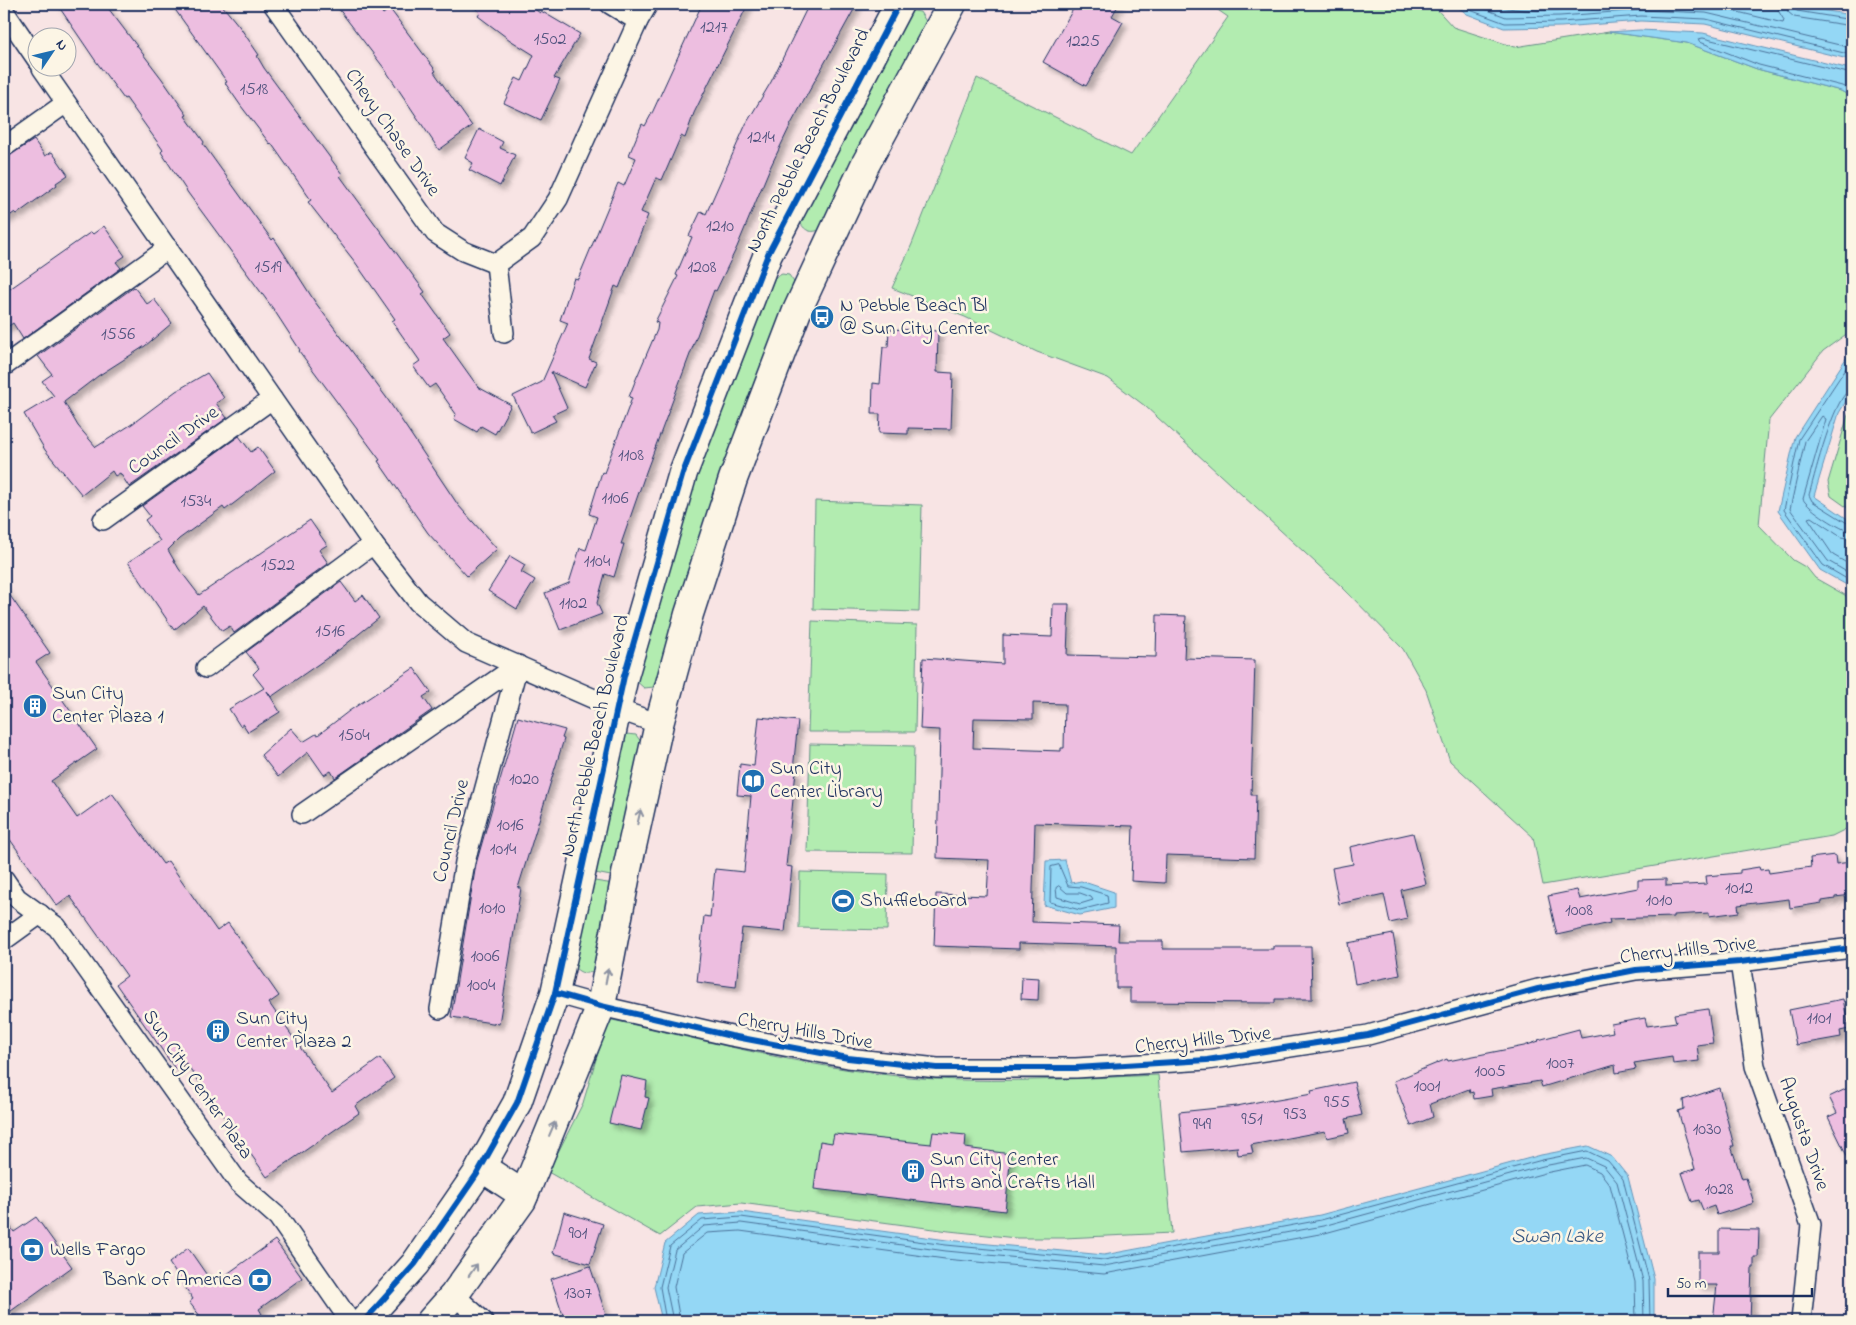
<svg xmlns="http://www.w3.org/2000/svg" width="1856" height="1325" viewBox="0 0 1856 1325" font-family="'Indie Flower',sans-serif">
  <defs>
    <filter id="shadow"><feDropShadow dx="4.5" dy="4.5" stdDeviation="2.5" flood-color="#0004"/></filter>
  </defs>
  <rect width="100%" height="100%" fill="#f8e4e4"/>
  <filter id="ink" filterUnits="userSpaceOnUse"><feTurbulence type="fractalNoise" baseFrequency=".02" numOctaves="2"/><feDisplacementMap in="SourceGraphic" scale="10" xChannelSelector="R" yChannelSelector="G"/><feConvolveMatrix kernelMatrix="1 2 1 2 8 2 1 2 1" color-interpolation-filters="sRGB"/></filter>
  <g filter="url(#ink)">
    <g fill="#b2ecb0" stroke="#668e87">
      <polygon points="1209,4 1432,4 1453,27 1515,47 1609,32 1687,43 1757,69 1841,91 1852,97 1852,330 1823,351 1769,420 1759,525 1793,560 1807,568 1815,578 1852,599 1852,826 1832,836 1543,885 1533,837 1450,761 1426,690 1403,649 1341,586 1145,406 1108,378 1037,352 965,317 892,288 912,244 977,78 1131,155 1228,17"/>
      <path d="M913,11L920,12L927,23L823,228C813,234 805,232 800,222L907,12Z"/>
      <polygon points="782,274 789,275 796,285 658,684 654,687 644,688 635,680 696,474 772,279"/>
      <polygon points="1852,408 1852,511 1831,496 1828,482 1848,415"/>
      <polygon points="815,501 922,505 919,612 813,609"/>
      <polygon points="812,621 917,625 915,732 808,732"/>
      <polygon points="626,734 636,735 642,743 616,877 590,872 619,739"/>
      <polygon points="810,744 914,746 912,853 807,852"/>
      <polygon points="800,872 888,874 887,930 799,928"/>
      <path d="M588,880L614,884L595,970C587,975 581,974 574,967Z"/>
      <path d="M608,1019C712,1042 827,1073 935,1079C1008,1083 1084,1078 1158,1075L1172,1233L1064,1238H1016L949,1231L741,1203L697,1207L660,1236L548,1172L583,1103Z"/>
    </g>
    <g fill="#94d7f5" stroke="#6494b9">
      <polygon points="1454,4 1784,4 1852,15 1852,60 1705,24 1641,21 1561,27 1504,28 1467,14"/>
      <polygon points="1640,30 1703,33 1846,68 1852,70 1852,97 1841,91 1757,69 1687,43 1609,32"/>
      <polygon points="1852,349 1852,391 1839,413 1814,496 1852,522 1852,588 1820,570 1778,511 1795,437"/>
      <polygon points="1065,860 1071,883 1081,881 1114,892 1114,908 1080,915 1044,905 1046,861"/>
      <polygon points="1588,1146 1612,1157 1628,1177 1654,1279 1654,1321 662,1321 654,1287 665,1243 699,1215 741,1212 947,1240 1104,1255 1320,1215 1541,1155"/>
    </g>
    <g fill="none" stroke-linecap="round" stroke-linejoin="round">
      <g stroke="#4b729a" stroke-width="1">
        <polyline points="1462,4 1470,10 1505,23 1561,22 1641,16 1706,19 1852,55"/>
        <polyline points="1472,4 1506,17 1560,16 1641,10 1706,13 1852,48"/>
        <path d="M1493,4C1529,17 1583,7 1621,4"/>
        <polyline points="1676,4 1709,5 1783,23 1784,20 1779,12 1778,4"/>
        <polyline points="1786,4 1788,12 1794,17 1852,26"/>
        <polyline points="1792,4 1793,8 1797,11 1852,20"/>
        <polyline points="1852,74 1703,38 1698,39 1700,42 1759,65 1842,86 1852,91"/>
        <polyline points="1852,359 1799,439 1784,510 1823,565 1852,582"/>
        <path d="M1852,389C1835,391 1814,478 1809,495L1812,501L1852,526"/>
        <path d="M1852,532C1842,531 1807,508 1803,499L1826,419L1822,416L1805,441L1790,509L1828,561L1852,575"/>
        <polyline points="1852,539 1841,537 1811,517 1808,518 1833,555 1852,566"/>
        <polygon points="1059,865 1068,886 1081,887 1107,895 1108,903 1080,910 1050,902 1051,867"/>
        <polygon points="1059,886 1067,893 1080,893 1091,897 1093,900 1080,904 1057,897 1056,888"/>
        <polyline points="666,1321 660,1287 670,1246 702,1220 741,1217 946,1245 1104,1260 1321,1220 1542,1160 1587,1151 1608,1161 1623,1179 1649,1280 1650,1321"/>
        <polyline points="673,1321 666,1287 675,1250 704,1226 741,1223 946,1251 1104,1266 1323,1226 1543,1166 1586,1158 1604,1166 1617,1182 1643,1281 1644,1321"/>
        <polyline points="680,1321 674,1287 682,1253 707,1233 740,1231 945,1259 1104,1274 1325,1233 1545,1173 1585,1165 1600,1172 1610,1185 1635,1282 1636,1321"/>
      </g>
    </g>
    <g fill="#edbee0" stroke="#1b2f5e" fill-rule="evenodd" filter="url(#shadow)">
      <polygon points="57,4 105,4 162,79 187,115 185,116 204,142 203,144 272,240 274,238 315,302 386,397 458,505 497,549 467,576 428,533 378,461 380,460 299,351 300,350 274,310 188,193 161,152 163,150 126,98 124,99 95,60"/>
      <polygon points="171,4 221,4 239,26 259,55 257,56 264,68 342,174 340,176 425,292 422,294 450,333 443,338 478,387 511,405 495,434 481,426 477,432 454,419 456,414 435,384 429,388 413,366 420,361 392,321 395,319 355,262 308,202 311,200 271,143 270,144 241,106 225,83 227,82"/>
      <polygon points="335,4 376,4 383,14 390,9 436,71 434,72 472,126 439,150 384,68"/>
      <polygon points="472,4 528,4 540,13 541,11 580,34 554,78 560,80 541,120 504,103 516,78 522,81 534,55 510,40 478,16 480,13"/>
      <polygon points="702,4 748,4 694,113 685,138 681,136 662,180 656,178 641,212 648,215 619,288 615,286 589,359 596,362 585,387 551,372 567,408 552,415 556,421 531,433 513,396 542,382 568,323 560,320 574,278 578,279 618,183 624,186 636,158 629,155 642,124 645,126 653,111"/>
      <polygon points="809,4 857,4 791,124 769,170 737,247 716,291 714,290 646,472 621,544 624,544 614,577 605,574 597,603 602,614 560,630 545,593 569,583 580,548 586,550 597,517 589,514 602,472 604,473 632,398 629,397 636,379 657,330 658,323 655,322 678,276 676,275 692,237 689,236 701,211 706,214 746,124 771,82"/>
      <polygon points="1076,4 1119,4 1112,16 1123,22 1086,86 1043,62"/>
      <polygon points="479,129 503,142 500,148 515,155 500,186 469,170 473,163 465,158"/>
      <polygon points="34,140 45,156 52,152 68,175 56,183 57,185 17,214 15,212 4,220 4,159"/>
      <polygon points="104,226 125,256 116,262 121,268 23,339 13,323 4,329 4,293 91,232 93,234"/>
      <polygon points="134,287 147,304 154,299 172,323 145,346 98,376 64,402 78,426 96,447 132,424 176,391 207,373 224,398 216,403 227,418 129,487 120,473 115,476 112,471 82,495 45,450 24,414 54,396 42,381 52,374 38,356"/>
      <polygon points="889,329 938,331 937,372 953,373 951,429 908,428 908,434 879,433 880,414 872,414 873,383 880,384 883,347 888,347"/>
      <polygon points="239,436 251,452 258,447 275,471 237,501 225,510 223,507 179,539 168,550 179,569 199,595 310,520 327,545 319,550 328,563 234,633 230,626 222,631 203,606 174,630 128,562 160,541 145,520 150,516 142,506"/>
      <polygon points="510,556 525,565 521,572 535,580 517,609 488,591"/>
      <polygon points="341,582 355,601 363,595 379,618 340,649 271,697 267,691 280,712 248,732 243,724 240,726 229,709 264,688 253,674 259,668 246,652"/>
      <polygon points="4,587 50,653 36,662 97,749 51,781 77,818 112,793 163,864 168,861 217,931 228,923 279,996 269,1003 332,1093 380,1058 394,1078 355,1106 359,1113 267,1177 186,1063 176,1070 116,984 127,976 70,896 57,906 4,831"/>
      <path d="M1053,604H1069L1067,655L1156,657L1157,615L1186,616L1184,658L1255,660L1251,795H1256L1254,858L1166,855L1165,883L1131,881L1133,826L1035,823L1032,922L1119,925L1118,941H1163V949H1273V946H1311L1312,999H1275V1003L1130,1002V988H1116V946L1019,943V949L934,946L936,894L987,896L989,860L937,858L940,730L920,729L923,658L1003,664V635L1052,637ZM1033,703L1065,704L1064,748H1061V751L973,748L974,718L1033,719Z"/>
      <polygon points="414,668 431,692 423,697 432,710 335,778 331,771 324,775 308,752 278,777 261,755 291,728 303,742 316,734 318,735 349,711"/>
      <polygon points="518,717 565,730 562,738 564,739 518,888 521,888 499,1024 451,1017 476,864"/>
      <polygon points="759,717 798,721 793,770 796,771 786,866 792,867 785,932 742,928 736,987 697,982 704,916 710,917 715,869 744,872 751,796 737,795 740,764 754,766"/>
      <polygon points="1413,833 1426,884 1401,890 1407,919 1390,923 1384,894 1339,904 1332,868 1353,864 1350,847"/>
      <polygon points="1835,855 1836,864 1850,862 1852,895 1835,897 1835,899 1822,901 1822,903 1790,908 1789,899 1738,905 1739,912 1709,916 1709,913 1673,915 1673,917 1609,919 1610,923 1557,935 1548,896 1577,890 1580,899 1638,888 1638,880 1666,879 1666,886 1707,884 1706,876 1740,873 1740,870 1759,867 1760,870 1768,869 1769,873 1811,867 1810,858"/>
      <polygon points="1393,934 1400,975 1355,984 1348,943"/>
      <polygon points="1022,977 1039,978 1038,1000 1021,999"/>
      <polygon points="1843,999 1849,1029 1840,1031 1841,1037 1796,1045 1789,1010"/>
      <polygon points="1708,1009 1713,1043 1697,1045 1699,1061 1673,1064 1672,1057 1634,1063 1636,1069 1616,1073 1615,1065 1542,1087 1540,1081 1491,1089 1492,1096 1474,1099 1473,1092 1470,1093 1469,1089 1430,1104 1433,1117 1411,1126 1394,1081 1447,1059 1448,1061 1524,1046 1539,1041 1538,1040 1579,1029 1581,1038 1613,1032 1611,1024 1645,1018 1647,1026 1676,1022 1674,1014"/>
      <polygon points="621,1075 647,1081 645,1097 649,1098 641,1130 609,1123"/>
      <polygon points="1354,1082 1362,1115 1346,1119 1349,1133 1327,1138 1325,1131 1251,1145 1253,1153 1238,1155 1237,1147 1183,1152 1179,1112 1237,1106 1272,1099 1272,1101 1312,1094 1311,1091"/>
      <polygon points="1852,1086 1852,1166 1828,1117 1837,1113 1829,1097"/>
      <polygon points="1719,1088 1734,1146 1731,1146 1742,1179 1746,1178 1754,1203 1717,1215 1714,1206 1703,1210 1699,1200 1692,1202 1682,1173 1695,1169 1678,1111 1684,1109 1683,1100"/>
      <polygon points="933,1132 966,1135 965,1148 1011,1154 1005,1211 814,1189 820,1141 832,1143 834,1134 931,1144"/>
      <polygon points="564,1212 603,1224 590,1264 553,1253"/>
      <polygon points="36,1217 72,1267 4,1316 4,1218 14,1232"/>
      <polygon points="1719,1229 1759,1230 1758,1257 1754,1257 1754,1268 1752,1268 1750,1321 1713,1321 1717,1285 1698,1285 1698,1252 1719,1252"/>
      <polygon points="275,1240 302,1278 259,1309 262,1314 251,1321 204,1321 189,1302 193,1299 169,1263 188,1248 213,1284"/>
      <polygon points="590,1266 608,1321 565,1321 551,1279"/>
    </g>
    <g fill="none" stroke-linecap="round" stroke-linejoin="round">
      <g stroke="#1b2f5e" stroke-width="22">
        <g id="street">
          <polyline points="273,4 435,233 463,251 496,264"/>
          <polyline points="610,4 638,21"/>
          <polyline points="4,11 38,61"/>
          <polyline points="42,68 373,544 418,602 466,643 617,709 659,724"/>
          <polyline points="4,147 66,103"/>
          <polyline points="504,333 496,264 532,238 558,199 638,21 648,4"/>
          <polyline points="4,366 168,248"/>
          <polyline points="103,520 272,399"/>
          <polyline points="206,668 373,544"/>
          <polyline points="302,814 518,665 465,862 440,1009"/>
          <polyline points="4,879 17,898 57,927 238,1182 278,1217 350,1321"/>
          <polyline points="4,940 40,914"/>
          <polyline points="1740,962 1755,1066 1811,1225 1801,1321"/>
          <polyline points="555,993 601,1006 731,1036 848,1058 937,1068 1076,1068 1207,1060 1368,1035 1538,989 1636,970 1740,962 1852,948"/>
          <polyline points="454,1295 483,1321"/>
        </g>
      </g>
      <g stroke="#1b2f5e" stroke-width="31">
        <g id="secondary">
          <polyline points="481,1167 524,1195"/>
          <polyline points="364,1321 415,1264 477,1174 517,1103 555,993 624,676 683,473 768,254 899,4"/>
          <polyline points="431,1321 454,1295 522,1200 601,1006 627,869 659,724 689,614 733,479 797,311 816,270 865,165 952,4"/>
        </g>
      </g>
      <use href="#street" stroke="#fcf5e5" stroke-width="19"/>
      <use href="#secondary" stroke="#fcf5e5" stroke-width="28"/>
      <g stroke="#fcf5e5" stroke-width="9">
        <g id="cycleway">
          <polyline points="555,993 601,1006 731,1036 848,1058 937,1068 1076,1068 1207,1060 1368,1035 1538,989 1636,970 1740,962 1852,948"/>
          <polyline points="364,1321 415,1264 477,1174 517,1103 555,993 624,676 683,473 768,254 899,4"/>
        </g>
      </g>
      <use href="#cycleway" stroke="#0057b8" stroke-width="6"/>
    </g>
    <defs><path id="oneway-shaft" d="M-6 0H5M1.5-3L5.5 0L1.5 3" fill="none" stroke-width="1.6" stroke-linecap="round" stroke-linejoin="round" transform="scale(1.25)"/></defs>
    <g stroke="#8c92a2">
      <use href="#oneway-shaft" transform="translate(639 817) rotate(-77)"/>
      <use href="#oneway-shaft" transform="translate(607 976) rotate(-79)"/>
      <use href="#oneway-shaft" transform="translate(552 1129) rotate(-67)"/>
      <use href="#oneway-shaft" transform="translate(473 1270) rotate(-55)"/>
    </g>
  </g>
  <defs>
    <g id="bus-disc" transform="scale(1.25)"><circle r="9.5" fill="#1f6fb2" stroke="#fcf5e5"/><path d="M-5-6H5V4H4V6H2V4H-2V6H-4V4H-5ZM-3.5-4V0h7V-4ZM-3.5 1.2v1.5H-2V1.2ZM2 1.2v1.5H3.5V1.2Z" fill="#fff"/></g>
    <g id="building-disc" transform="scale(1.25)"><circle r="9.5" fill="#1f6fb2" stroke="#fcf5e5"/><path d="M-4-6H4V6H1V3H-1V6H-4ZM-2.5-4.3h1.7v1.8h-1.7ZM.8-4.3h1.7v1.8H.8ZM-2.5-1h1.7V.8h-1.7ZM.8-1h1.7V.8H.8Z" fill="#fff"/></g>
    <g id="library-disc" transform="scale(1.25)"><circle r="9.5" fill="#1f6fb2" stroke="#fcf5e5"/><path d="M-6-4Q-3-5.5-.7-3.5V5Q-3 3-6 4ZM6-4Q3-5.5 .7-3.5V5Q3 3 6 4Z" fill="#fff"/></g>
    <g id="stadium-disc" transform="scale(1.25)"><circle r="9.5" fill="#1f6fb2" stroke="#fcf5e5"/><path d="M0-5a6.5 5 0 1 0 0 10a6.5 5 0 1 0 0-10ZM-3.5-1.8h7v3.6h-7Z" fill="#fff"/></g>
    <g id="bank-disc" transform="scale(1.25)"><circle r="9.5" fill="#1f6fb2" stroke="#fcf5e5"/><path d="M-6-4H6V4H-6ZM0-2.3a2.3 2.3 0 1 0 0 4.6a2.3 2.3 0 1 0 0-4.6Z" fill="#fff"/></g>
  </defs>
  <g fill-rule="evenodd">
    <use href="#bus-disc" x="822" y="317"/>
    <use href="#building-disc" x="35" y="706"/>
    <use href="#library-disc" x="753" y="781"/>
    <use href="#stadium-disc" x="843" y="901"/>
    <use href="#building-disc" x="218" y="1031"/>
    <use href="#building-disc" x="913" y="1171"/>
    <use href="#bank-disc" x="32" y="1250"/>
    <use href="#bank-disc" x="260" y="1280"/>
  </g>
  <g text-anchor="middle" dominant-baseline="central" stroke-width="5" stroke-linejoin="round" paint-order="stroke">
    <g font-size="18" fill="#50537e">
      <text x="714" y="28">1217</text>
      <text x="550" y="40">1502</text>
      <text x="1083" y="42">1225</text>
      <text x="254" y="90">1518</text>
      <text x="761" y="138">1214</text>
      <text x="720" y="227">1210</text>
      <text x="268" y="268">1519</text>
      <text x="702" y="268">1208</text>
      <text x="118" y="335">1556</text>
      <text x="631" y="456">1108</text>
      <text x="615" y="499">1106</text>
      <text x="196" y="502">1534</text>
      <text x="597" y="562">1104</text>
      <text x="278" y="566">1522</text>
      <text x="573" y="604">1102</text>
      <text x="330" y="632">1516</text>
      <text x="354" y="736">1504</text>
      <text x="524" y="780">1020</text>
      <text x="510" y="826">1016</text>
      <text x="503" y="850">1014</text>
      <text x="1739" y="889">1012</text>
      <text x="1659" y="901">1010</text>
      <text x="492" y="909">1010</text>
      <text x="1579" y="911">1008</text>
      <text x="485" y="957">1006</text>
      <text x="481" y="986">1004</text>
      <text x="1819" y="1019">1101</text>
      <text x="1560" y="1064">1007</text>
      <text x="1490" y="1072">1005</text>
      <text x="1427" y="1087">1001</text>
      <text x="1337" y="1103">955</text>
      <text x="1295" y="1115">953</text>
      <text x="1252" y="1120">951</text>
      <text x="1202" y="1125">949</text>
      <text x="1707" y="1130">1030</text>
      <text x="1719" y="1190">1028</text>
      <text x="578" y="1234">901</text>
      <text x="578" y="1294">1307</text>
    </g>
    <g font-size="20" fill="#1b2f5e" stroke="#fcf5e5">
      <text transform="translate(392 133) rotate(55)">Chevy Chase Drive</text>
      <text transform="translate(809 141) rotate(-63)">North Pebble Beach Boulevard</text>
      <text transform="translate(174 441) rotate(-35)">Council Drive</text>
      <text transform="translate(596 736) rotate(-77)">North Pebble Beach Boulevard</text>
      <text transform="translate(452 831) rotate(-77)">Council Drive</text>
      <text transform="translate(1688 951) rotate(-6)">Cherry Hills Drive</text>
      <text transform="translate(805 1032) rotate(10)">Cherry Hills Drive</text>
      <text transform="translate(1203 1041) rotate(-6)">Cherry Hills Drive</text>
      <text transform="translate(197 1085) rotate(55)">Sun City Center Plaza</text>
      <text transform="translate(1803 1134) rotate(71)">Augusta Drive</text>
    </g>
    <g font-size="20" fill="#1b2f5e" stroke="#fcf5e5" text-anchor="start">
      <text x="840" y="306">N Pebble Beach Bl<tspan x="840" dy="23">@ Sun City Center</tspan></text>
      <text x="52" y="694">Sun City<tspan x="52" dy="23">Center Plaza 1</tspan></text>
      <text x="770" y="769">Sun City<tspan x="770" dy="23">Center Library</tspan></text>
      <text x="860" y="901">Shuffleboard</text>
      <text x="236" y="1019">Sun City<tspan x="236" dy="23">Center Plaza 2</tspan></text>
      <text x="930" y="1160">Sun City Center<tspan x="930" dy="23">Arts and Crafts Hall</tspan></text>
      <text x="50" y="1250">Wells Fargo</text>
      <text x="242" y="1280" text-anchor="end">Bank of America</text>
    </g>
    <g font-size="21" font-style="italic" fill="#395984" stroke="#fcf5e5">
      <text x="1557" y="1237">Swan Lake</text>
    </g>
  </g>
  <rect width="1856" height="1325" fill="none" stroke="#fcf5e5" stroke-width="20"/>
  <rect x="10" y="10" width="1836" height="1305" fill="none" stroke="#1b2f5e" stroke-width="2" filter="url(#ink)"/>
  <g transform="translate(52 52) rotate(55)"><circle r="24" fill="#fcf5e5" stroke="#a2a6af"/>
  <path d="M0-4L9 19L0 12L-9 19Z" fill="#1f6fb2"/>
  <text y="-8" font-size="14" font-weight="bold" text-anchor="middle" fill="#1b2f5e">N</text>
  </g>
  <path d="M1668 1288v8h144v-8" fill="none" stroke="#1b2f5e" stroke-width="2.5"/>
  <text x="1676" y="1288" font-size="15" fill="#1b2f5e" stroke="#fcf5e5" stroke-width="4" paint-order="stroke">50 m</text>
</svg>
